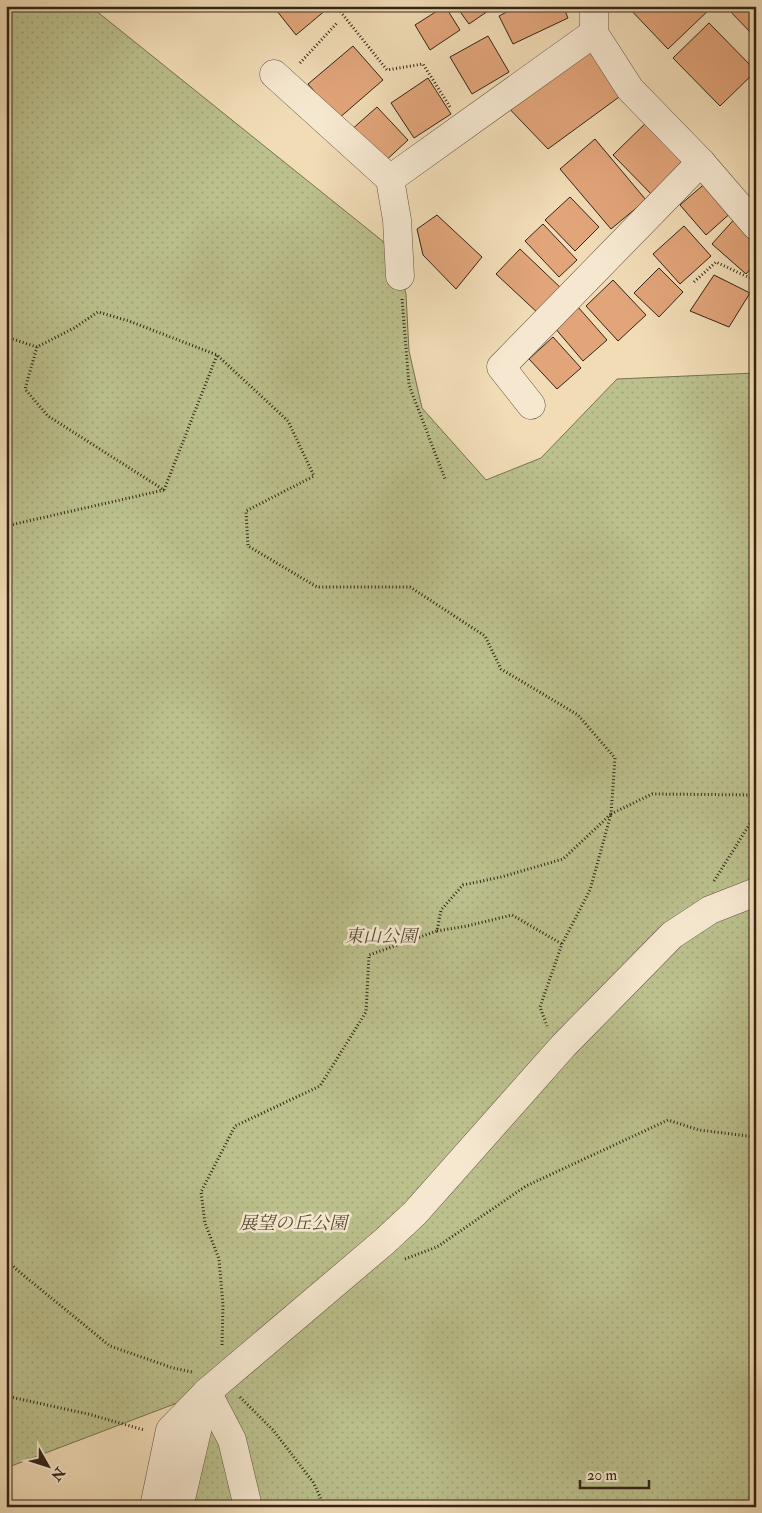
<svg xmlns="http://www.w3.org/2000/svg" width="762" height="1513" viewBox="0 0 762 1513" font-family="'IM FELL Double Pica','Noto Serif JP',serif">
  <defs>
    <pattern id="park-dots" width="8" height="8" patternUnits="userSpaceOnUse" patternTransform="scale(1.25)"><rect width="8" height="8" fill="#bbc08d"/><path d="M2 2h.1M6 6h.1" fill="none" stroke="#a1a579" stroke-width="1.8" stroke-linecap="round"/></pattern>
  </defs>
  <rect width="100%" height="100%" fill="#f1dcb6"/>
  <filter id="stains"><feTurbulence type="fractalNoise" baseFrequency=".004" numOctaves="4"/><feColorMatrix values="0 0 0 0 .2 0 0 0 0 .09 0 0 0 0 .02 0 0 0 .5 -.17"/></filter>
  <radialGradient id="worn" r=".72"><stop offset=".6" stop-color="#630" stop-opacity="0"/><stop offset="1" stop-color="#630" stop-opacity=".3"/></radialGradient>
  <polygon fill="url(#park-dots)" stroke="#777252" points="6,6 90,6 395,251 406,294 409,351 422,408 486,480 541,458 617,379 756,373 756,1507 186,1507 206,1392 6,1468"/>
  <g fill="#e2a57a" stroke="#332418">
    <polygon points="273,6 325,6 327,9 296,35"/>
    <polygon points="445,6 460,30 430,50 415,25"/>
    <polygon points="456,6 489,6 491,9 469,24"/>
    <polygon points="518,6 563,6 568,18 513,44 499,16"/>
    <polygon points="627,6 713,6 668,49"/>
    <polygon points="725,6 756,6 756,38"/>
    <polygon points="709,23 756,71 720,106 673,58"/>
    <polygon points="590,35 630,89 548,149 501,100"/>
    <polygon points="488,36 509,72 472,94 450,57"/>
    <polygon points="353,46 383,80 338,119 308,84"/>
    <polygon points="428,78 451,114 414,138 391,103"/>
    <polygon points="377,107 408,140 381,165 350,131"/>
    <polygon points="652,117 696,161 656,199 613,155"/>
    <polygon points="595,139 646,200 611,229 560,169"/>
    <polygon points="709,180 734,210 706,235 680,205"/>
    <polygon points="570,197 599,227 575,251 545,220"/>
    <polygon points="437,215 482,257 456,289 423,255 417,229"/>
    <polygon points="738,215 756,231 756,263 746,274 712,244"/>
    <polygon points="543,224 577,260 559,277 525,241"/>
    <polygon points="684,226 711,256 680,284 653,254"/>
    <polygon points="520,249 563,290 540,315 496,274"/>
    <polygon points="659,268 683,292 659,317 634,293"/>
    <polygon points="714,275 750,293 729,327 690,311"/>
    <polygon points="613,280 646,315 618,341 586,306"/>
    <polygon points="578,307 607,340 583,361 554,327"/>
    <polygon points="553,337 581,368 557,389 529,359"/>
  </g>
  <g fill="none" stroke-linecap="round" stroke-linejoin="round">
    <g stroke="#625240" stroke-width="29">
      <g id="minor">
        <polyline points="593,6 594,12 594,33 630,89 701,162 756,226"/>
        <polyline points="274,74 390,179 397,220 400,276"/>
        <polyline points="390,179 594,33"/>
        <polyline points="531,405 501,367 701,162"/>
        <polyline points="207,1392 232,1440 248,1507"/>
        <polyline points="154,1507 170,1430 207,1392 385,1241 415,1213 564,1045 672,935 710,910 756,892"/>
        <polyline points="179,1507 206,1393"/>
      </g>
    </g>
    <g stroke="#332418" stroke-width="3" stroke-dasharray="1 2.5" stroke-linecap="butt">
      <polyline points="336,6 387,70 423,64 450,107"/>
      <polyline points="300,63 337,23"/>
      <polyline points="694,282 716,262 754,280 756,279"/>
      <polyline points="402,299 409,385 445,479"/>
      <polyline points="6,337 37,347 74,328 98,312 129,321 217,355 288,421 314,476 246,511 248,546 317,587 410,587 485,636 501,669 578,715 615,758 611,814 652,794 756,795"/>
      <polyline points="164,490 217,355"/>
      <polyline points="6,526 164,490 48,416 25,389 37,347"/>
      <polyline points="714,881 756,814"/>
      <polyline points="437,931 467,926 512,915 562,944"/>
      <polyline points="756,1052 756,1054"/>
      <polyline points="756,1119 756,1126"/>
      <polyline points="6,1259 17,1270 110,1346 173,1368 192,1372"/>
      <polyline points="405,1259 437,1247 526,1186 668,1120 699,1130 756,1137"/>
      <polyline points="222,1345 223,1305 219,1259 205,1223 201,1192 235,1126 320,1086 366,1012 369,955 437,931 441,910 463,885 501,877 563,859 611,814 590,890 562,944 540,1007 547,1026"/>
      <polyline points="6,1396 88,1414 144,1430"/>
      <polyline points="240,1397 273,1430 313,1482 325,1507"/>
    </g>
    <use href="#minor" stroke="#f6e8d0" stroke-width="28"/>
  </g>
  <g text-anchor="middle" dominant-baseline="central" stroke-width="5" stroke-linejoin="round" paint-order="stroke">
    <g font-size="18" font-style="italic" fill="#554b35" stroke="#f6e8d0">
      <text x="381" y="936">東山公園</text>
      <text x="293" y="1223">展望の丘公園</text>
    </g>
  </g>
  <rect width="762" height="1513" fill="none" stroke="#f1dcb6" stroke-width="25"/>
  <rect x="8" y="8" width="747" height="1498" fill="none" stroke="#332418" stroke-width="2.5"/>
  <rect x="12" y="12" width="737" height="1488" fill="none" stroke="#332418"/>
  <g transform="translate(48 1466) rotate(129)" stroke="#f6e8d0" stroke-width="4" paint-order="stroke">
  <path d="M0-4L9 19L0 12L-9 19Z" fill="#332418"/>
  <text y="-8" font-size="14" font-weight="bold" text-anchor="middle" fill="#332418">N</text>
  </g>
  <path d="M580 1480v8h69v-8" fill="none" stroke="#332418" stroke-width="2.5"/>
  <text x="587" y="1480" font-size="15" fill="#332418" stroke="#f6e8d0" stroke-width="4" paint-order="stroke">20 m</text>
  <rect width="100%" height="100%" filter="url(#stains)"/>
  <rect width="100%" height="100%" fill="url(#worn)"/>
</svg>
